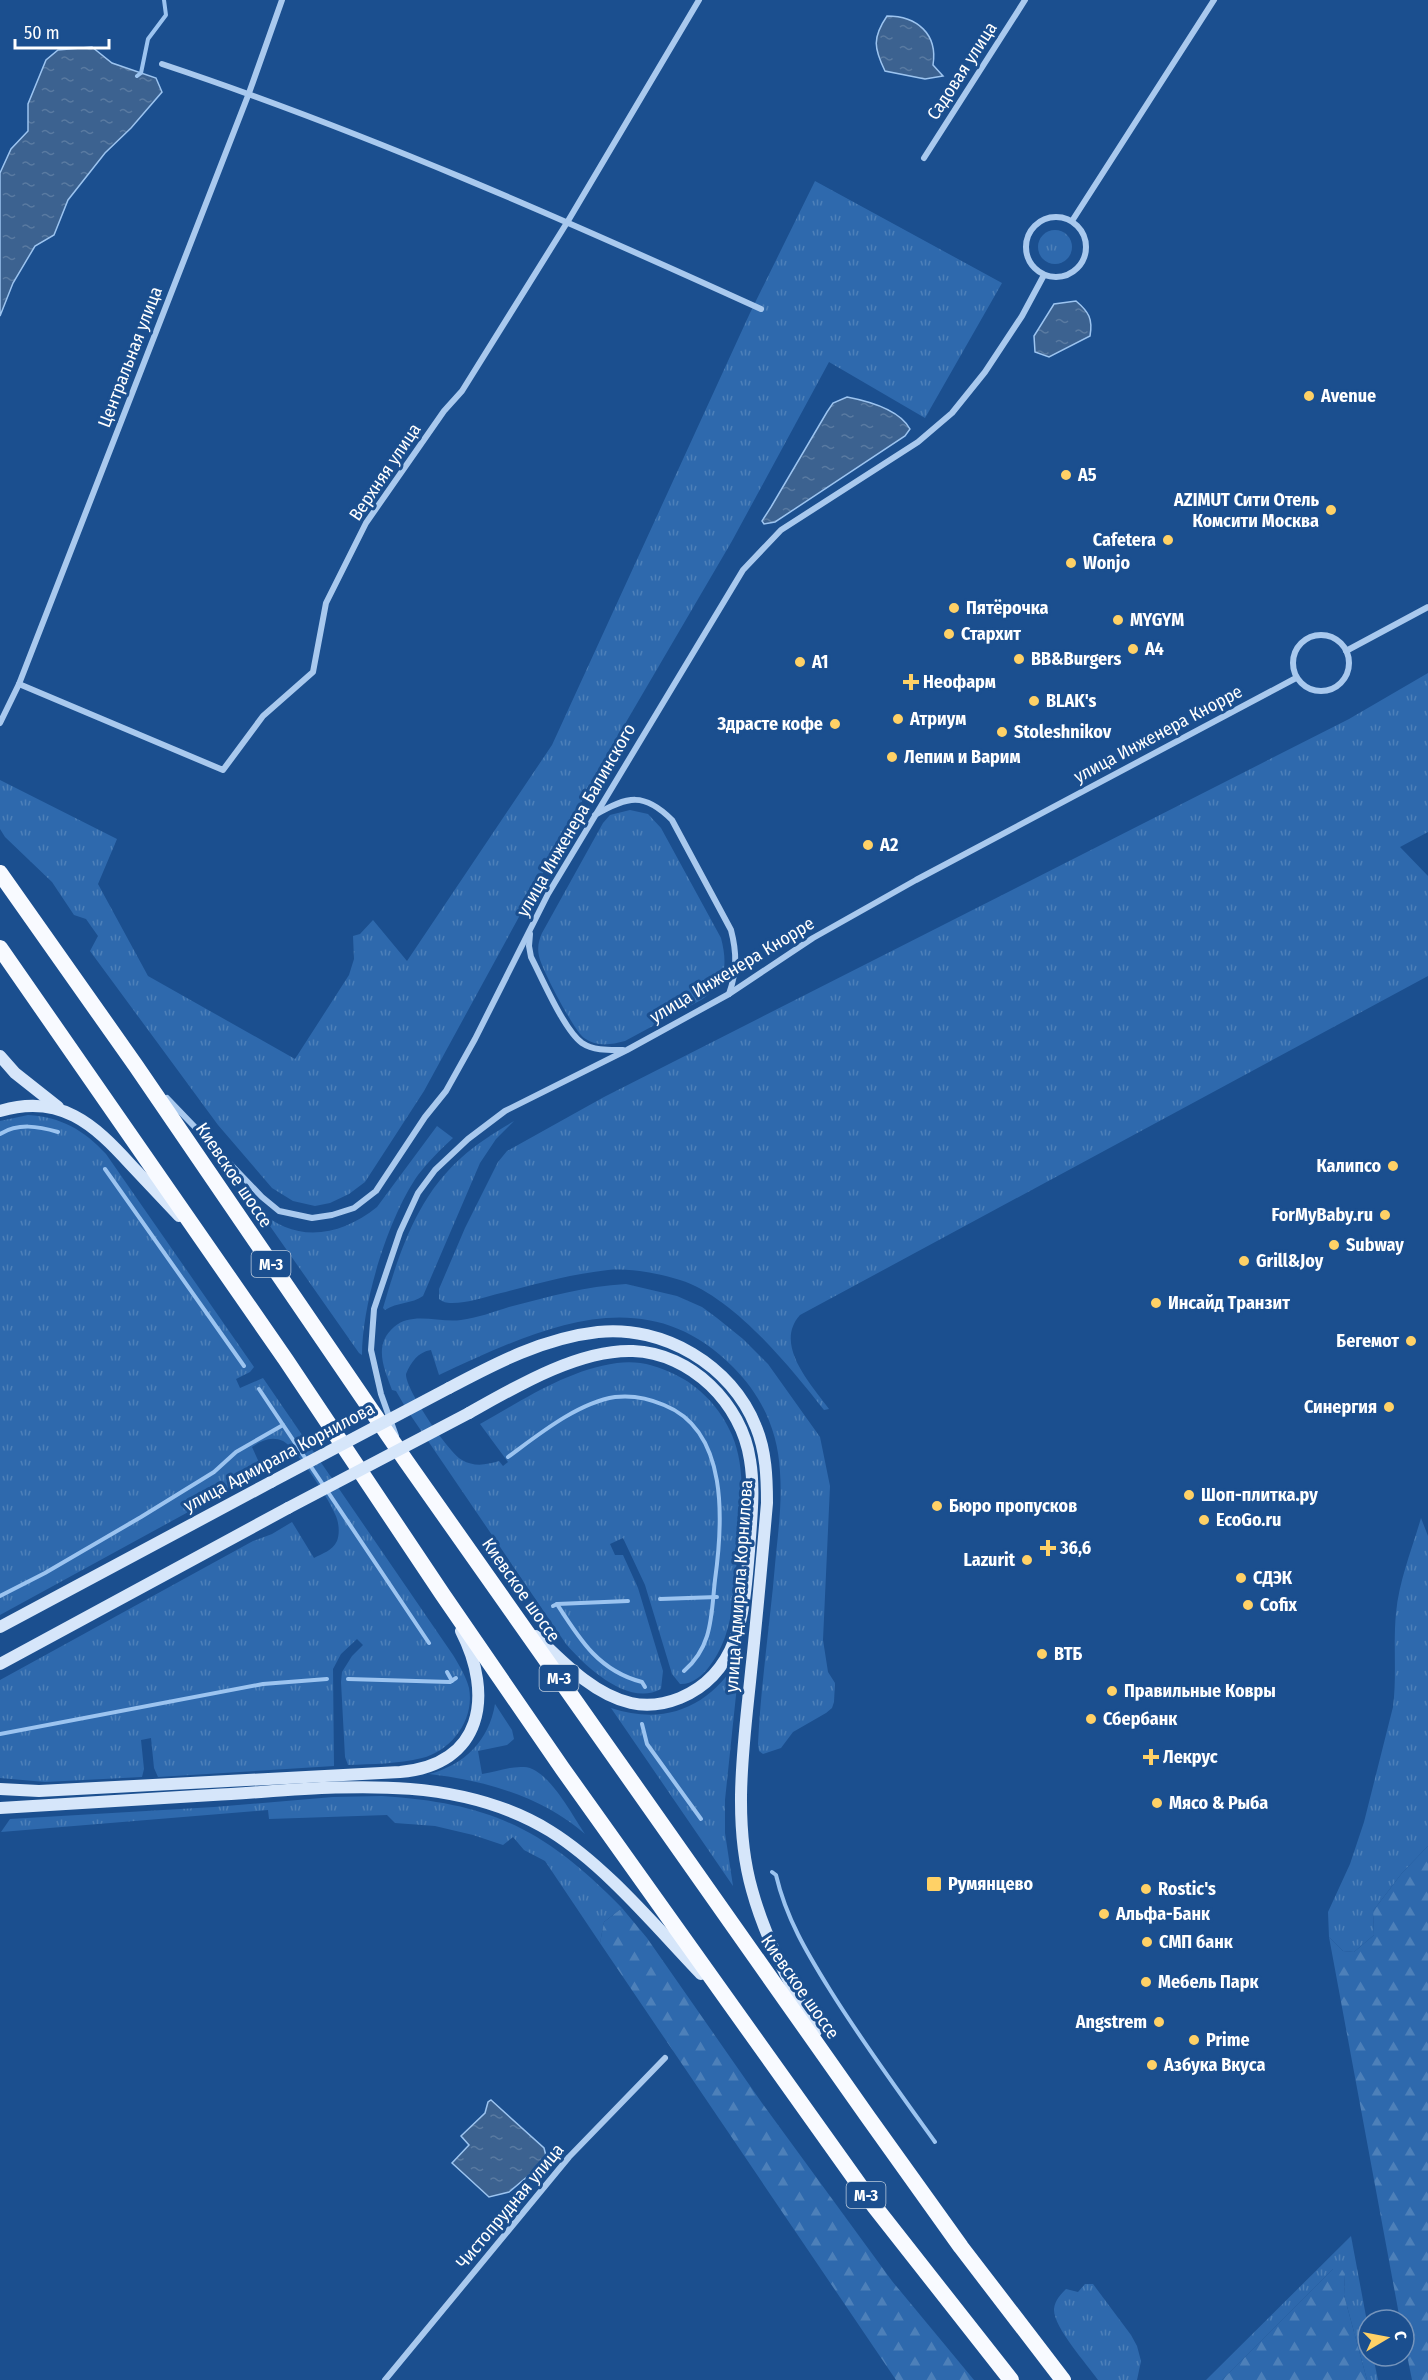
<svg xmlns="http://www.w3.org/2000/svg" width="1428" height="2380" viewBox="0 0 1428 2380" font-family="'Fira Sans Condensed',sans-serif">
  <defs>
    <pattern id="grass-tufts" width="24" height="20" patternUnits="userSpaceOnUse" patternTransform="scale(1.5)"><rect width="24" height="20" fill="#2e69ad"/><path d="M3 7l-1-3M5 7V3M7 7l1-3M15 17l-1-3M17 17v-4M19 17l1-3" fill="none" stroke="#4d80b9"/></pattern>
    <pattern id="forest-firs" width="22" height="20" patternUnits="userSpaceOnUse" patternTransform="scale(1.5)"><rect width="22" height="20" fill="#2e69ad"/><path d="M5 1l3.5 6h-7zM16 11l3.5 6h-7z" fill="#4d80b9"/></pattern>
    <pattern id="water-ripples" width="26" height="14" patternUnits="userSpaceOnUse" patternTransform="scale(1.5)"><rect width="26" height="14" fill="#3c6290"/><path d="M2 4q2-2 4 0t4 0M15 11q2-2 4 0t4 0" fill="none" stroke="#597aa1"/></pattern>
  </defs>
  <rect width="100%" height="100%" fill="#1b4f8f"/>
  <g fill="url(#grass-tufts)">
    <polygon points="815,181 1002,283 925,418 829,362 732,541 615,741 424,1091 365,1182 349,1194 330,1203 315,1206 293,1201 272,1188 218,1125 90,951 98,936 86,919 74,915 52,882 5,837 0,829 0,780 117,839 98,884 148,976 295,1059 349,975 354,959 353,936 360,934 373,920 407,961 552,745 750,313"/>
    <circle cx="1055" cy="247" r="17"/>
    <path d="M1428,673V832L1400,847L1428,876V976L800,1315C773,1345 812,1385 829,1409L824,1410C790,1367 734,1297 680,1280C657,1273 632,1268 608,1270C571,1274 537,1284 501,1293C485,1297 468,1303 452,1303C446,1303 443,1302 439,1299V1289L465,1228L498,1162L507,1151L604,1097L1349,719Z"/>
    <path d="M630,810L648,814L661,828L721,938C728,966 726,983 701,1000L625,1041C610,1045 597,1047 584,1038C574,1031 541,968 539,956C537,947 539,940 542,933L603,823L610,815Z"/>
    <path d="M28,1115C61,1117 84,1130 106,1154L254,1367L250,1372L236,1379L240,1388L263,1378L453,1655C459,1665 466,1676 469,1688C475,1720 451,1751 422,1758C398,1764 372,1764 348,1765L345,1757L341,1682L342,1672L352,1656L363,1645L357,1639L341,1654L333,1669L334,1766L158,1777L154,1768L151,1738L141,1740L144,1769L142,1777L45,1782L0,1778V1680L253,1541L272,1534L292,1522L314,1558C323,1553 332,1551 337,1541C340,1533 339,1522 335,1514C330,1500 295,1447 283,1441C272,1436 262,1440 252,1447L262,1469L223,1493L0,1615V1121Z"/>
    <path d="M514,1121L496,1139L480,1163L423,1296C412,1304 397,1302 385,1310L383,1308C399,1253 417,1197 461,1158C477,1143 496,1132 514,1121Z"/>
    <path d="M437,1126L453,1138C441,1149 428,1162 418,1175C388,1218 362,1303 362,1355L359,1353L258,1209C294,1244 340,1237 377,1207Z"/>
    <path d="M626,1284L677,1296L702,1307L717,1318L743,1339L768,1364L820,1437L830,1486L823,1640L828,1672L835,1683L834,1702L832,1708L826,1713L793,1732L781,1748L763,1754L759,1751L758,1744C761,1680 771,1617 776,1554C779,1526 782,1499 780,1472C778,1431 762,1396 733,1367C643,1275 535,1331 439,1375L431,1350C418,1352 411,1362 406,1374C405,1389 448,1452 462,1460C474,1467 486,1465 499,1461L503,1466L508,1462L480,1424C523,1400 567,1370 617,1363C637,1360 656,1365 674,1374C700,1386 721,1409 732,1435C748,1473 740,1518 737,1557C735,1582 734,1610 726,1634C720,1653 703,1685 680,1684L672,1674L645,1585L623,1538L610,1544L615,1555H623L638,1588L663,1671L661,1689C628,1707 586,1667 566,1644L407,1410L396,1391L392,1390C384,1368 373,1345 394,1327C412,1311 439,1323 461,1320C477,1318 493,1312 509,1307C548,1297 586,1286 626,1284Z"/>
    <path d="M1421,1518L1428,1536V1846L1402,1873L1373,1911L1374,1935L1354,1952L1343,1951L1329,1937L1328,1912L1350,1864L1364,1822L1393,1707C1397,1675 1393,1644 1396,1613C1399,1581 1412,1549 1421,1518Z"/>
    <path d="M740,1657L725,1800V1833L733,1886L611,1708C666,1726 710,1707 740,1657Z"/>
    <path d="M495,1704L512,1730L514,1739L507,1745L478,1751L482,1774C495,1772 510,1766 524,1767C548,1768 572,1815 585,1834C543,1797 484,1780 429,1774C464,1765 489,1741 495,1704Z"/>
    <path d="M382,1796C492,1803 546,1830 622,1908L604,1922L600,1943L545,1861L524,1850L513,1837L503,1845L473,1835L435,1826L395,1823L387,1815L269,1819L268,1810L1,1832L10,1819L214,1807L333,1797Z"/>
    <polygon points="1351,2236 1368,2327 1368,2356 1373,2356 1378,2380 1367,2380 1344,2295 1345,2274 1333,2269 1222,2380 1206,2380"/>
    <path d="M1085,2284H1093L1131,2335L1137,2346L1141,2361L1137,2380H1098C1087,2364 1053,2327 1054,2309C1055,2300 1061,2294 1066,2289L1078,2292Z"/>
  </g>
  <g fill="url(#forest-firs)">
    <polygon points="1428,1846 1428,2380 1412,2380 1404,2340 1404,2320 1400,2320 1329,1937 1343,1951 1354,1952 1374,1935 1373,1911 1402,1873"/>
    <polygon points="622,1908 647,1938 762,2103 892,2281 974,2380 896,2380 600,1943 604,1922"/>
    <polygon points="1341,2268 1345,2274 1344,2295 1367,2380 1222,2380 1333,2269"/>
  </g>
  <g fill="url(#water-ripples)" stroke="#9cc4f0" stroke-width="1.5">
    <path d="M887,16C917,16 938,34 933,65L943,76L925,79L885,71C874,48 872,38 887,16Z"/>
    <polygon points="92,47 112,63 156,78 162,92 131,128 105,153 68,200 54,235 35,246 13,283 0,316 0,173 11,149 28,131 28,104 46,60 58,50"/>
    <path d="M1076,301C1089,312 1093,319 1090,336L1049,357L1035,352L1034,336L1054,304Z"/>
    <path d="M847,397C868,401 899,409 910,429L905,436L775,522L764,524L762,521L771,507L827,412L833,403Z"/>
    <polygon points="491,2100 544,2148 547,2160 509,2192 489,2197 452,2163 469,2145 461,2136 485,2113 488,2102"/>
  </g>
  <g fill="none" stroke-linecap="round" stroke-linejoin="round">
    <g stroke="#9cc4f0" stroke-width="4">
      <polyline points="137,76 141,73 148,39 166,15 164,0"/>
      <path d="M0,1134C18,1123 38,1126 58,1132"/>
      <polyline points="105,1169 244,1366"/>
      <polyline points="259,1389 429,1643"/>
      <path d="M508,1457C538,1435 577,1403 615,1397C632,1395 648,1398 664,1405C729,1431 723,1522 715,1580C711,1615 713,1646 684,1671"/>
      <polyline points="0,1596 45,1573 141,1517 214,1472 236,1452 283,1425"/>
      <polyline points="660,1599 717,1597"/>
      <polyline points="557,1604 628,1601"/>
      <path d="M553,1606L557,1604C580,1640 599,1671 642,1682L645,1687"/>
      <polyline points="447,1672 452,1681"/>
      <polyline points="348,1679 450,1682 456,1678"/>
      <polyline points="642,1724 647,1744 701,1819"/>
      <polyline points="0,1734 263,1684 327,1679"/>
      <path d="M772,1872L776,1875C786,1918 807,1953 830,1990C863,2043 899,2092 935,2142"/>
    </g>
    <g stroke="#a9c9ee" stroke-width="6">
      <path d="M162,64C366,132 565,220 761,309"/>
      <polyline points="924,158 1025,0"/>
      <circle cx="1056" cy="247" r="30"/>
      <polyline points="1072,221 1214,0"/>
      <circle cx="1321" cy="663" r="28"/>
      <polyline points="1346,651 1428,607"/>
      <polyline points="19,684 223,770 263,716 313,672 326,603 366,523 444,411 462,391 568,221 699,0"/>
      <polyline points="0,723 19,684 249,93 282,0"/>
      <path d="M595,815C628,796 644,792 672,820L731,930C737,953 737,971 729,994"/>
      <path d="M530,934L529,946L531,957C542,978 564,1030 582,1043C594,1051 610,1050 623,1050"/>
      <polyline points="167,1098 262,1197 279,1211 312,1218 332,1215 354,1208 376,1191 425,1117 446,1091 475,1039 548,894 743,570 781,530 918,442 952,413 985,372 1022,316 1044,275"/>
      <polyline points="396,1436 381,1394 371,1350 374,1309 400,1232 418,1193 435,1170 468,1139 505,1111 627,1050 729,994 813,938 916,880 1296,678"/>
      <polyline points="385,2380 569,2157 665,2058"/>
    </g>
    <g stroke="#d6e6fa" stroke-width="12">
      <polyline points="0,1056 15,1073 58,1107"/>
      <path d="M0,1111C60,1093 94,1124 131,1165C147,1182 163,1199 179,1216"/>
      <path d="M449,1388C496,1363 544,1338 598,1332C663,1325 732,1365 756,1427C766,1451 767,1478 767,1503C762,1560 757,1616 751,1672C744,1743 732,1820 752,1890C766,1941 791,1986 816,2031"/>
      <path d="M469,1413C515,1387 579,1349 633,1351C691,1353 742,1404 750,1460C755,1490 751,1521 749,1551C744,1608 742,1672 680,1698C665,1704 648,1707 631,1703C593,1694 563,1662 536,1636"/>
      <polyline points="0,1627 271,1482"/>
      <polyline points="0,1664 288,1508"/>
      <path d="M0,1789L39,1791L400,1772C483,1765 494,1695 461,1631"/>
      <path d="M0,1808C71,1803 142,1800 213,1795C325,1789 449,1769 550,1831C605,1865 656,1927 701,1974"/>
    </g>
    <g stroke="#f8faff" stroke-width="16">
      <polyline points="0,873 136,1066 406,1461 868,2117 961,2247 1063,2380"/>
      <polyline points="0,948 286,1360 443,1595 562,1768 875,2207 1011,2380"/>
    </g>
    <g stroke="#d6e6fa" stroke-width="12">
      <polyline points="271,1482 449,1388"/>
      <polyline points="288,1508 469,1413"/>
    </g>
  </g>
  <g fill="#ffd166" stroke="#1b4f8f" stroke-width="2">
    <circle cx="1309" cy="396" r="6"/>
    <circle cx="1066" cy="475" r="6"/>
    <circle cx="1331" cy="510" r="6"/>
    <circle cx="1168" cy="540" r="6"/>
    <circle cx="1071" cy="563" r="6"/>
    <circle cx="954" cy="608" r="6"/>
    <circle cx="1118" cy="620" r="6"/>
    <circle cx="949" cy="634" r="6"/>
    <circle cx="1133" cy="649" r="6"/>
    <circle cx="1019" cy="659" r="6"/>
    <circle cx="800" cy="662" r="6"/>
    <path d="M908 673h6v6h6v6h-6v6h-6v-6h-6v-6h6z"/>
    <circle cx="1034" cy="701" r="6"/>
    <circle cx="898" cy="719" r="6"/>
    <circle cx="835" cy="724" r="6"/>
    <circle cx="1002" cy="732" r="6"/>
    <circle cx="892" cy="757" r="6"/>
    <circle cx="868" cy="845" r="6"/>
    <circle cx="1393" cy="1166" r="6"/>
    <circle cx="1385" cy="1215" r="6"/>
    <circle cx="1334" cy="1245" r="6"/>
    <circle cx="1244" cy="1261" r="6"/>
    <circle cx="1156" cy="1303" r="6"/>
    <circle cx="1411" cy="1341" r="6"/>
    <circle cx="1389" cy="1407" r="6"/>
    <circle cx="1189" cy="1495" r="6"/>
    <circle cx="937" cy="1506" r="6"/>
    <circle cx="1204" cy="1520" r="6"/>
    <path d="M1045 1539h6v6h6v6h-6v6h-6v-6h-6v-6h6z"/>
    <circle cx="1027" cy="1560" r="6"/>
    <circle cx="1241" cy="1578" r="6"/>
    <circle cx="1248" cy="1605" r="6"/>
    <circle cx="1042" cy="1654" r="6"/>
    <circle cx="1112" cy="1691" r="6"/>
    <circle cx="1091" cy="1719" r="6"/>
    <path d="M1148 1748h6v6h6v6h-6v6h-6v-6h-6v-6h6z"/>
    <circle cx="1157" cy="1803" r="6"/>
    <rect x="926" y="1876" width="16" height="16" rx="3"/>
    <circle cx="1146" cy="1889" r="6"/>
    <circle cx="1104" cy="1914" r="6"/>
    <circle cx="1147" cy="1942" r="6"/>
    <circle cx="1146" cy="1982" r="6"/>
    <circle cx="1159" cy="2022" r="6"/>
    <circle cx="1194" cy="2040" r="6"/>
    <circle cx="1152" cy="2065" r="6"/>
  </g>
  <g text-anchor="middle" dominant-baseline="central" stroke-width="6" stroke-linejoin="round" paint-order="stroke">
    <g fill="#1b4f8f" stroke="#bbcadd" stroke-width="1.5">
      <rect x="251.5" y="1251" width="39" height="26" rx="4.5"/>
      <rect x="539.5" y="1665" width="39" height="26" rx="4.5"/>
      <rect x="846.5" y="2182" width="39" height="26" rx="4.5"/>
    </g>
    <g font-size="16" font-weight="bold" fill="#fff">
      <text x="271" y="1264">М-3</text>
      <text x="559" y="1678">М-3</text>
      <text x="866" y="2195">М-3</text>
    </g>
    <g font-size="18" fill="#fff" stroke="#1b4f8f">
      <text transform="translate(962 71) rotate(-57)">Садовая улица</text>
      <text transform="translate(130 357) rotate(-69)">Центральная улица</text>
      <text transform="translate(385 472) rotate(-56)">Верхняя улица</text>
      <text transform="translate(1158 734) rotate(-28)">улица Инженера Кнорре</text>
      <text transform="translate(576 820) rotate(-60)">улица Инженера Балинского</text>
      <text transform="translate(732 970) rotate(-31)">улица Инженера Кнорре</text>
      <text transform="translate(234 1175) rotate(56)">Киевское шоссе</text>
      <text transform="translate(279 1457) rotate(-28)">улица Адмирала Корнилова</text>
      <text transform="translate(739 1586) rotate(-86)">улица Адмирала Корнилова</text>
      <text transform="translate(521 1590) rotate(55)">Киевское шоссе</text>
      <text transform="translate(800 1987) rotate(55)">Киевское шоссе</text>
      <text transform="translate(510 2206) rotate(-50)">Чистопрудная улица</text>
    </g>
    <g font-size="18" font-weight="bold" fill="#fff" stroke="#1b4f8f" text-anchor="start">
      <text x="1321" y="396">Avenue</text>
      <text x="1078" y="475">А5</text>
      <text x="1319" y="500" text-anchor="end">AZIMUT Сити Отель<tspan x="1319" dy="21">Комсити Москва</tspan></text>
      <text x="1156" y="540" text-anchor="end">Cafetera</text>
      <text x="1083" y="563">Wonjo</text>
      <text x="966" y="608">Пятёрочка</text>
      <text x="1130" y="620">MYGYM</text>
      <text x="961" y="634">Стархит</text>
      <text x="1145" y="649">А4</text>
      <text x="1031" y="659">BB&amp;Burgers</text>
      <text x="812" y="662">А1</text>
      <text x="923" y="682">Неофарм</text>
      <text x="1046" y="701">BLAK's</text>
      <text x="910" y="719">Атриум</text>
      <text x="823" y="724" text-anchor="end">Здрасте кофе</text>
      <text x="1014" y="732">Stoleshnikov</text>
      <text x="904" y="757">Лепим и Варим</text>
      <text x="880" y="845">А2</text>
      <text x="1381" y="1166" text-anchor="end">Калипсо</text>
      <text x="1373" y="1215" text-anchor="end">ForMyBaby.ru</text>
      <text x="1346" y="1245">Subway</text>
      <text x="1256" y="1261">Grill&amp;Joy</text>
      <text x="1168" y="1303">Инсайд Транзит</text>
      <text x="1399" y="1341" text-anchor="end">Бегемот</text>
      <text x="1377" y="1407" text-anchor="end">Синергия</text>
      <text x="1201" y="1495">Шоп-плитка.ру</text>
      <text x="949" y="1506">Бюро пропусков</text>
      <text x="1216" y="1520">EcoGo.ru</text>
      <text x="1060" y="1548">36,6</text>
      <text x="1015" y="1560" text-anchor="end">Lazurit</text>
      <text x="1253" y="1578">СДЭК</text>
      <text x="1260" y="1605">Cofix</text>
      <text x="1054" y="1654">ВТБ</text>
      <text x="1124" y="1691">Правильные Ковры</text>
      <text x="1103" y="1719">Сбербанк</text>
      <text x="1163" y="1757">Лекрус</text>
      <text x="1169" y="1803">Мясо &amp; Рыба</text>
      <text x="948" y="1884">Румянцево</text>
      <text x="1158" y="1889">Rostic's</text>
      <text x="1116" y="1914">Альфа-Банк</text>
      <text x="1159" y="1942">СМП банк</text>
      <text x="1158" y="1982">Мебель Парк</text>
      <text x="1147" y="2022" text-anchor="end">Angstrem</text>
      <text x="1206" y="2040">Prime</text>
      <text x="1164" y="2065">Азбука Вкуса</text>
    </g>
  </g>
  <g transform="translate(1386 2338) rotate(80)"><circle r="28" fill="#1b4f8f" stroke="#7695bc" stroke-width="1.5"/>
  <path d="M0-4.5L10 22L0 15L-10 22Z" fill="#ffd166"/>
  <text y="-9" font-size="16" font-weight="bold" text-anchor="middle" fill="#ffffff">С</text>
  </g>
  <path d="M15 39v9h94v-9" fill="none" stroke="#ffffff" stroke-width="3"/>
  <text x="24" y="39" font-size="18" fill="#ffffff" stroke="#1b4f8f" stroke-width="4.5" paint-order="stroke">50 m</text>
</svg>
